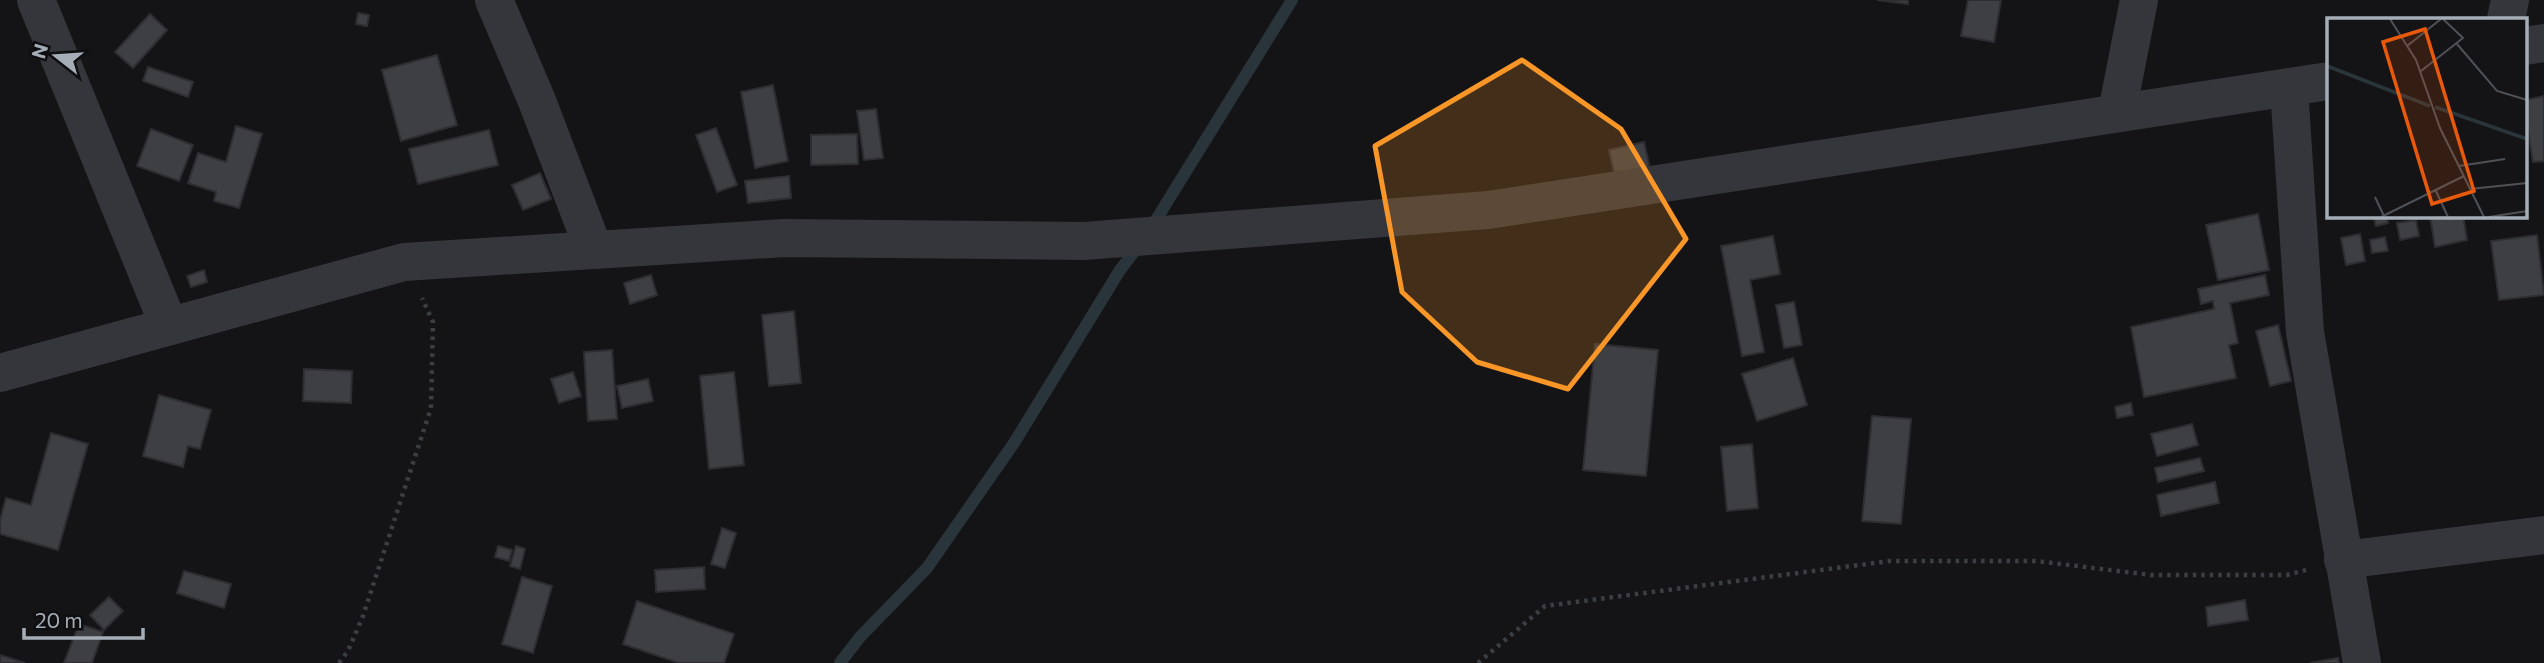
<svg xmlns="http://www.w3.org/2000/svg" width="2544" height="663" viewBox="0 0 2544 663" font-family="Commissioner,sans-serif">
  <rect width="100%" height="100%" fill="#141416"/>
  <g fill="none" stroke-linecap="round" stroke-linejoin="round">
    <g stroke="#29353a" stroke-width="12">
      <polyline points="1151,228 1292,0"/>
      <polyline points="840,663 860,637 927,568 1014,443 1120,270 1141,243"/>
    </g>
  </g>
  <g fill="#3e3f43" stroke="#2e2e32" stroke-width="2">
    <polygon points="1877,0 1908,0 1908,4"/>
    <polygon points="1968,0 2001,0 1994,42 1961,36"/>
    <polygon points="358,13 369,15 367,26 356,24"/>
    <polygon points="150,14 167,30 133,68 115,52"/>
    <polygon points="437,55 457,125 401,141 382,70"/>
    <polygon points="148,67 193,82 188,97 143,81"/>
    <polygon points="773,85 788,161 755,168 741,92"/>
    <polygon points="2544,96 2544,161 2533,162 2525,113 2525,100"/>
    <polygon points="876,109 883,158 864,160 857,111"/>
    <polygon points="236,126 262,134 239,208 214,201 216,192 188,183 198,153 226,162"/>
    <polygon points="716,128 737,185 717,192 696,135"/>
    <polygon points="151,129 193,145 179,181 137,166"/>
    <polygon points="489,130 498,165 418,184 409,149"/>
    <polygon points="857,134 858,164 811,165 811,135"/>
    <polygon points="1644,142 1650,169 1615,177 1609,150"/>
    <polygon points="540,173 551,199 523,210 512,185"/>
    <polygon points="789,176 791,198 748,203 745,181"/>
    <polygon points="2258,214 2269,270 2218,280 2206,225"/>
    <polygon points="2373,215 2386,215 2388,223 2376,226"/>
    <polygon points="2430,215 2463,215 2467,240 2435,247"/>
    <polygon points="2416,220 2419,236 2400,240 2397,223"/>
    <polygon points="2360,234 2365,261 2346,265 2341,238"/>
    <polygon points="2537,235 2544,295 2499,300 2491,241"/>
    <polygon points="1773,236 1780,274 1750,280 1764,352 1742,356 1721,246"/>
    <polygon points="2385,237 2388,251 2372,253 2370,240"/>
    <polygon points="204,270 207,282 191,287 187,276"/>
    <polygon points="651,275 657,295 630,304 624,283"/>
    <polygon points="2265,275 2269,295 2230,303 2238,343 2229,345 2236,378 2144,397 2131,327 2214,309 2213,301 2201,304 2198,289"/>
    <polygon points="1794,302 1802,345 1784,348 1776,305"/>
    <polygon points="794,311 801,383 769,386 762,315"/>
    <polygon points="2278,325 2291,381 2270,386 2256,331"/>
    <polygon points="1595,344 1658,350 1646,476 1583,470"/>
    <polygon points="612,350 617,419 588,421 584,352"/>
    <polygon points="1793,358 1807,405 1757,421 1742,374"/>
    <polygon points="304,369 352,371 351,403 303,401"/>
    <polygon points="573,372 581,396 559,403 551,379"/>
    <polygon points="734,372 744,465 709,469 700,376"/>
    <polygon points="648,379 653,401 622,408 617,386"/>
    <polygon points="159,395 211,410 200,449 188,446 183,467 143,456"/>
    <polygon points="2131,403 2133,415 2117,418 2115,407"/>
    <polygon points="1872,416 1911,419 1901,524 1862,521"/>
    <polygon points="2192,424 2198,445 2157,456 2151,434"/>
    <polygon points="51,433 88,444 58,550 0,534 0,520 6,498 31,505"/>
    <polygon points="1752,444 1758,508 1727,511 1721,447"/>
    <polygon points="2200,458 2204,471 2158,482 2155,468"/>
    <polygon points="2215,482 2219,503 2161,516 2157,495"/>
    <polygon points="722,528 736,533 725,568 711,564"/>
    <polygon points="498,546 512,550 509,561 495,557"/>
    <polygon points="516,546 525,549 520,569 510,566"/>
    <polygon points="704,567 705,589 656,592 655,570"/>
    <polygon points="184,571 231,584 224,608 177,593"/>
    <polygon points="522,577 552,586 533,653 502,644"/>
    <polygon points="109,597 123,611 104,630 90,615"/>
    <polygon points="2245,600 2248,620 2208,626 2206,607"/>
    <polygon points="637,601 734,634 724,663 679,663 623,644"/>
    <polygon points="79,624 103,632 92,663 64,663"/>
    <polygon points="0,655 25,663 0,663"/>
    <polygon points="2338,658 2339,663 2310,663"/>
  </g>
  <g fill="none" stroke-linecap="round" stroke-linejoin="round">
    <g stroke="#3b3e42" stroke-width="4.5" stroke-dasharray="3.5 5" stroke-linecap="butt">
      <polyline points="339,663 348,651 363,616 431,408 433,322 422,298"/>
      <polyline points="1478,663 1545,606 1890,561 2036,561 2151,575 2287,575 2306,570"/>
    </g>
    <g stroke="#35363b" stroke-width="38">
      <polyline points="36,0 169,326"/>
      <polyline points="494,0 537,101 594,250"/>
      <polyline points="2506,19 2510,0"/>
      <polyline points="2525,46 2544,43"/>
      <polyline points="2289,88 2305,332 2362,663"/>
      <polyline points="2117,112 2139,0"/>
      <polyline points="0,373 404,262 784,238 1084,241 1488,210 2329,81"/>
      <polyline points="2343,560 2544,535"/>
    </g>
  </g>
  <path fill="#f99628" fill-opacity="0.2" stroke="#f99628" stroke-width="5" stroke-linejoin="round" d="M1522,60L1621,129L1686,239L1568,389L1477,362L1402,292L1375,146Z"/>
  <g transform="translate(2327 18)">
    <rect width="200" height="200" fill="#141416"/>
    <path fill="none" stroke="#29353a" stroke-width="3.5" d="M0,48L103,88M108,89L200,121"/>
    <path fill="none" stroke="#4e5156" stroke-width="2" d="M63,1L89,42L113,110L157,199M130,26L170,73L200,82M80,28L114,1M94,53L136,20L116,1M132,148L178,141M108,171L121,199M143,171L200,165M48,179L57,198M54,199L137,158M162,199L200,193"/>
    <path fill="#e8590c" fill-opacity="0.15" stroke="#e8590c" stroke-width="3.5" d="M98,11L147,173L105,186L56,24Z"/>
    <rect width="200" height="200" fill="none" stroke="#a5adb7" stroke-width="3.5"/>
  </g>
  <g transform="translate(56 56) rotate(287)" stroke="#0f0f11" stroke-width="5" paint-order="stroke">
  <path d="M0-5L12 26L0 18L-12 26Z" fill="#a5adb7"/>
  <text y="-10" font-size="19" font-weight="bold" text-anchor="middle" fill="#a5adb7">N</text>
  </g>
  <path d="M24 628v10h119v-10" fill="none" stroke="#a5adb7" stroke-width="3.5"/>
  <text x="35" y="628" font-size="21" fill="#a5adb7" stroke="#0f0f11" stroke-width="5" paint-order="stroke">20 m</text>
</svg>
